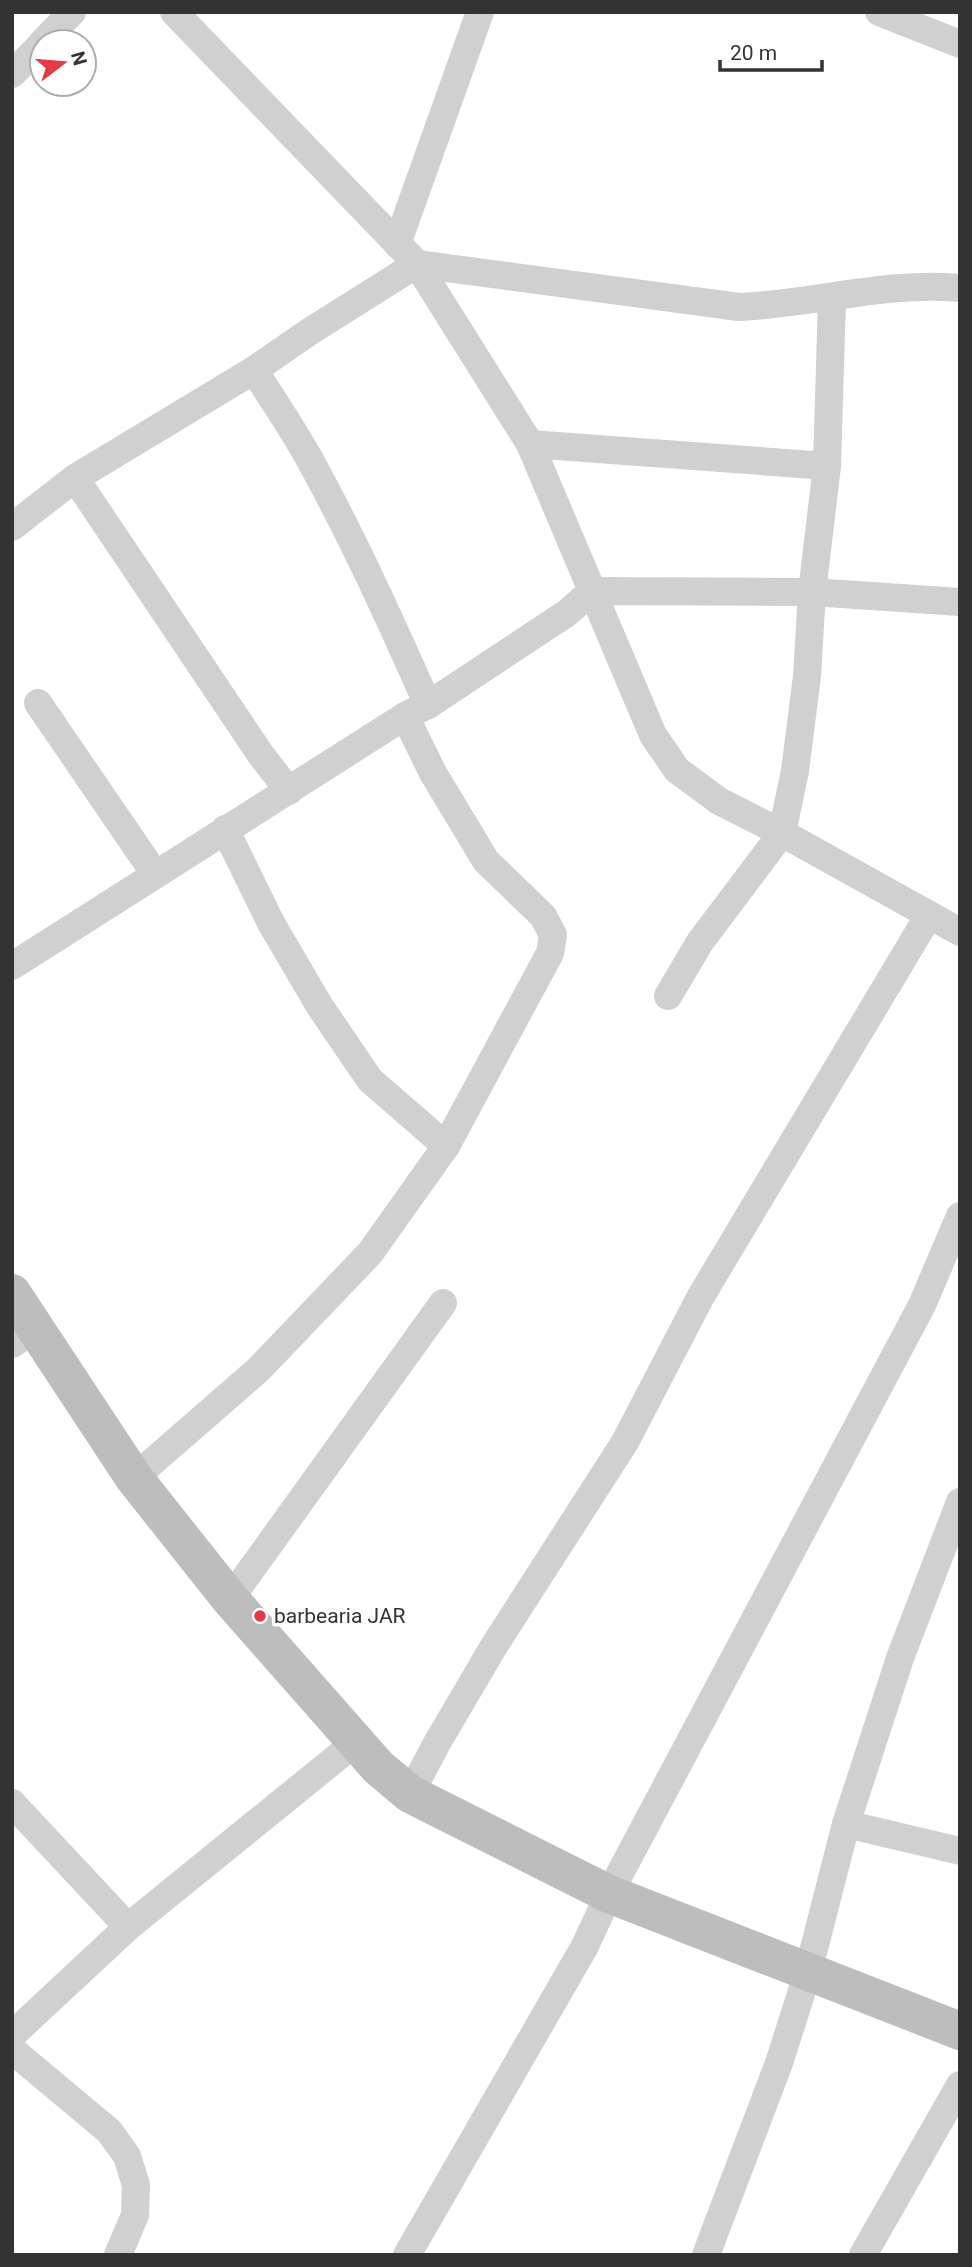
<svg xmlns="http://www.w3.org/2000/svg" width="972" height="2267" viewBox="0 0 972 2267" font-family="Roboto,sans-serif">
  <rect width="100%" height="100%" fill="#fff"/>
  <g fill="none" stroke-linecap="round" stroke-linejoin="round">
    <g stroke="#d0d0d0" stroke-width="28">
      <polyline points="174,12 417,264 530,444 653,735 677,770 719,801 782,833 960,932"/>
      <polyline points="879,12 960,44"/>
      <polyline points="43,42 72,12"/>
      <polyline points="12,74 42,44"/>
      <polyline points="397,244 480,12"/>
      <path d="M254,370C273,400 293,429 310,460C354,540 391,622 428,705"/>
      <polyline points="530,444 827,466"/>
      <polyline points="75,478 261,755 289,791"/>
      <path d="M12,527L75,478L254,370L309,332L417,264L739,307C813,304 886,281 960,288"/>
      <polyline points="38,703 155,874"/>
      <polyline points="225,829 271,923 319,1005 370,1080 446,1146"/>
      <polyline points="12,966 405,716 428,705 567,613 592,591 812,592 960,602"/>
      <polyline points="668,996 700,942 782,833 795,771 807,676 812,592 827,466 832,298"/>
      <polyline points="12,1344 36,1328"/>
      <polyline points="134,1478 259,1369 370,1253 446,1146 550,953 553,935 543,916 486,861 433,773 405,716"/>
      <polyline points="230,1599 443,1303"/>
      <polyline points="410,1794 437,1743 494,1646 625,1442 701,1296 929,915"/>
      <polyline points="12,1803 128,1927"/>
      <polyline points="846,1824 960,1851"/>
      <polyline points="12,2035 128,1927 356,1742"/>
      <polyline points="12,2050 109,2131 127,2156 136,2185 135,2215 118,2255"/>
      <polyline points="407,2255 585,1946 609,1894 922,1305 960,1216"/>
      <polyline points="706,2255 779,2063 808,1972 846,1824 900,1658 960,1502"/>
      <polyline points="863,2255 960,2085"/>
    </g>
    <polyline stroke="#bdbdbd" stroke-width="38" points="12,1293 134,1478 230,1599 356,1742 378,1767 410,1794 609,1894 960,2031"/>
  </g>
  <circle fill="#e63946" stroke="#fff" stroke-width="2.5" cx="260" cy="1616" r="7"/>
  <g text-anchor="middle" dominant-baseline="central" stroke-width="7" stroke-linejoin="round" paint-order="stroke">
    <g font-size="21" fill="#333" stroke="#fff" text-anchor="start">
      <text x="274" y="1616">barbearia JAR</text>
    </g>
  </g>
  <rect width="972" height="2267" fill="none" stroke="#333333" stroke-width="28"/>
  <g transform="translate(63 63) rotate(74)"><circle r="33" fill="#ffffff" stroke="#adadad" stroke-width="2"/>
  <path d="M0-5L12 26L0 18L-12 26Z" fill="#e63946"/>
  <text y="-10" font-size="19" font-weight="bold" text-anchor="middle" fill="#333333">N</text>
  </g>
  <path d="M720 60v10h102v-10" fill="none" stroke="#333333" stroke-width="3.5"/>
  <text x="730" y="60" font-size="21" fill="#333333" stroke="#ffffff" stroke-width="5" paint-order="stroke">20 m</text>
</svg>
